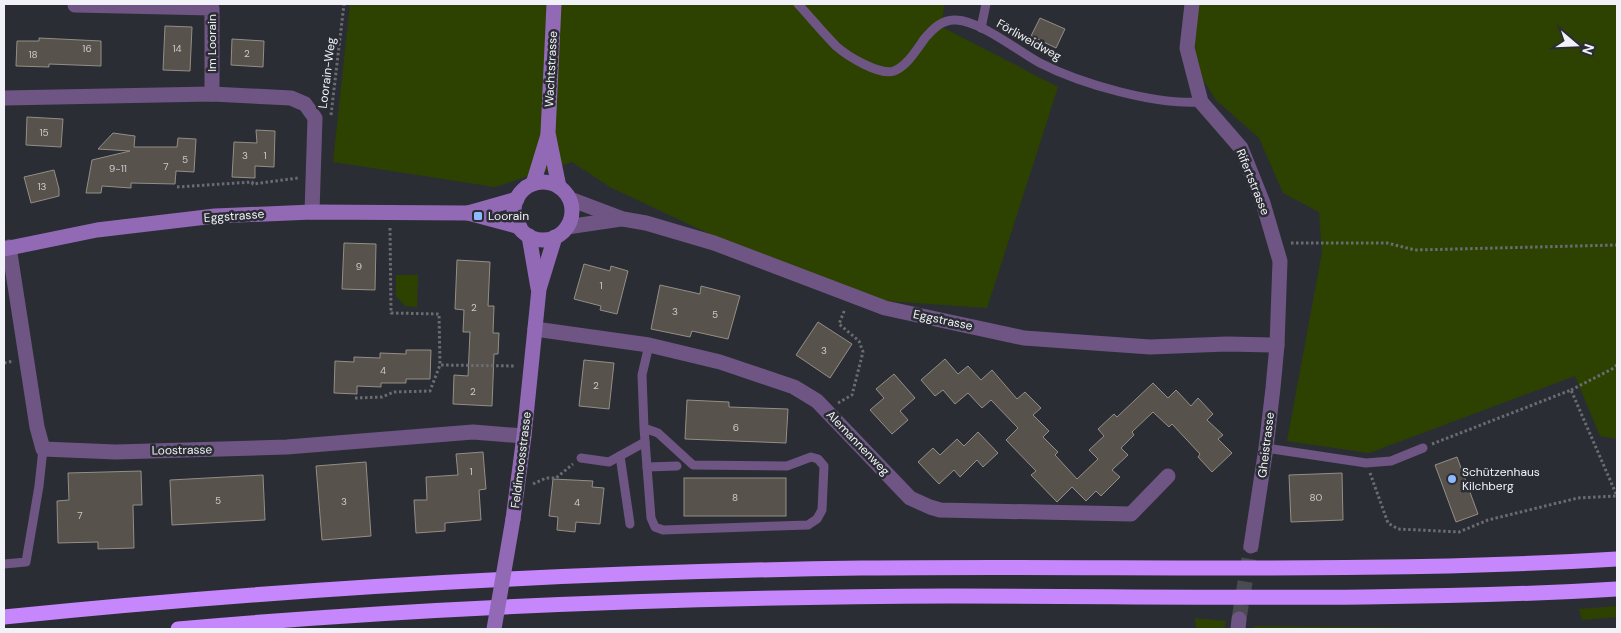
<svg xmlns="http://www.w3.org/2000/svg" width="1621" height="633" viewBox="0 0 1621 633" font-family="'DM Sans',sans-serif">
  <rect width="100%" height="100%" fill="#2b2d34"/>
  <g fill="#2d4200">
    <polygon points="350,4 944,4 942,27 1058,87 987,308 845,298 610,187 572,162 495,187 333,162"/>
    <polygon points="1197,4 1617,4 1617,439 1600,436 1575,376 1369,453 1287,441 1322,252 1319,212 1283,193 1259,138 1216,100 1203,80 1194,49"/>
    <polygon points="396,275 418,275 417,307 405,306 396,296"/>
    <polygon points="1617,606 1617,617 1582,620 1579,609"/>
    <polygon points="1195,618 1226,621 1224,629 1196,629"/>
    <polygon points="1255,626 1550,629 1254,629"/>
  </g>
  <g fill="#57524b" stroke="#948e86">
    <polygon points="1040,18 1065,29 1056,48 1031,36"/>
    <polygon points="165,26 192,27 190,71 163,70"/>
    <polygon points="39,38 101,41 101,66 49,64 49,67 16,66 17,41 39,41"/>
    <polygon points="232,39 264,41 263,67 231,65"/>
    <polygon points="27,117 63,119 61,147 26,145"/>
    <polygon points="256,130 275,131 274,167 255,166 255,178 232,177 234,142 257,143"/>
    <polygon points="113,133 135,136 134,147 177,147 178,138 196,139 194,172 176,171 175,184 131,183 131,188 102,186 101,193 86,193 92,160 130,151 98,149"/>
    <polygon points="54,170 59,189 59,196 31,203 24,177"/>
    <polygon points="344,243 376,244 375,290 342,289"/>
    <polygon points="457,260 490,262 488,306 494,306 493,333 499,333 498,354 494,354 492,406 453,404 454,375 468,376 470,332 463,332 464,310 455,309"/>
    <polygon points="584,264 610,271 611,266 628,271 617,314 600,310 601,306 574,299"/>
    <polygon points="660,285 700,294 701,286 740,296 728,339 692,331 690,337 651,329"/>
    <polygon points="818,322 852,344 830,378 796,355"/>
    <polygon points="406,350 431,350 430,379 406,379 406,383 381,383 381,387 357,386 357,394 334,393 335,361 354,362 354,357 380,358 380,353 406,354"/>
    <polygon points="945,359 958,374 968,366 981,380 992,370 1017,399 1025,392 1041,408 1033,415 1049,431 1043,437 1058,452 1055,455 1077,479 1098,459 1089,450 1104,436 1098,429 1114,414 1117,417 1153,383 1168,398 1176,390 1191,406 1198,398 1213,414 1207,420 1223,435 1218,439 1232,453 1212,472 1198,457 1200,454 1172,424 1169,427 1153,412 1132,432 1134,435 1121,448 1128,455 1112,470 1120,477 1101,496 1096,491 1086,501 1072,487 1057,502 1031,475 1036,471 1006,440 1018,428 991,400 982,408 968,393 955,404 943,390 935,396 921,380"/>
    <polygon points="584,360 614,363 609,409 579,406"/>
    <polygon points="894,374 915,398 900,411 908,420 892,434 870,410 884,398 876,389"/>
    <polygon points="687,400 729,402 729,407 788,409 786,443 685,439"/>
    <polygon points="978,432 998,453 983,467 977,460 960,477 954,470 939,484 918,462 933,448 940,455 957,439 964,446"/>
    <polygon points="483,452 486,489 479,490 481,520 445,523 445,531 416,533 414,500 427,500 426,477 458,475 456,454"/>
    <polygon points="1457,457 1478,514 1456,522 1435,465"/>
    <polygon points="366,462 371,536 322,540 316,466"/>
    <polygon points="141,471 142,505 133,505 134,548 98,549 98,542 58,543 57,501 69,500 68,473"/>
    <polygon points="1342,473 1343,520 1291,522 1289,475"/>
    <polygon points="263,475 265,520 172,525 170,480"/>
    <rect x="684" y="478" width="102" height="38"/>
    <polygon points="553,479 593,481 592,487 604,488 600,524 576,522 575,532 557,530 558,517 549,516"/>
  </g>
  <g fill="none" stroke-linecap="round" stroke-linejoin="round">
    <polyline stroke="#494b51" stroke-width="15" stroke-dasharray="15 8" stroke-linecap="butt" points="1239,619 1251,546"/>
    <g stroke="#6a6c72" stroke-width="3" stroke-dasharray="2.5 2.5" stroke-linecap="butt">
      <polyline points="331,115 344,4"/>
      <polyline points="177,187 252,182 253,184 298,178"/>
      <polyline points="390,228 391,313 439,314 440,365"/>
      <polyline points="1291,243 1387,243 1415,250 1617,245"/>
      <polyline points="4,363 14,361"/>
      <polyline points="1571,390 1612,369 1617,365"/>
      <polyline points="355,398 382,397 394,392 430,391 440,365 516,366"/>
      <polyline points="838,403 852,395 863,352 859,341 839,324 845,309"/>
      <polyline points="1432,444 1571,390 1617,496"/>
      <polyline points="1370,473 1388,523 1398,529 1459,532 1488,520 1578,498 1617,496"/>
      <polyline points="533,484 546,478 556,478 573,464"/>
    </g>
    <g stroke="#6e5584" stroke-width="9">
      <path d="M798,4C811,18 823,33 836,46C847,56 880,76 894,71C907,66 917,49 925,38C933,29 942,19 956,20C981,21 1018,51 1040,63C1081,84 1155,105 1201,102"/>
      <polyline points="981,28 986,4"/>
      <polyline points="644,428 651,518 655,527 663,530 808,525 817,519 822,510 824,466 818,459 811,457 787,466 693,465 658,433 644,428 642,375 649,345"/>
      <polyline points="1266,448 1366,463 1391,461 1423,448"/>
      <polyline points="620,456 630,524"/>
      <polyline points="581,458 609,462 645,442"/>
      <polyline points="647,467 677,466"/>
      <polyline points="4,564 26,562 39,486 43,449"/>
    </g>
    <g stroke="#6e5584" stroke-width="15">
      <polyline points="1192,4 1187,48 1201,102 1241,148 1263,203 1280,261 1277,345 1273,388 1266,448 1251,546"/>
      <polyline points="75,5 212,8 212,94"/>
      <polyline points="4,98 212,94 291,98 305,104 315,118 312,212"/>
      <polyline points="570,199 623,219 646,223 714,243 885,308 1024,338 1150,347 1227,344 1277,345"/>
      <polyline points="567,227 621,219"/>
      <polyline points="9,247 37,427 43,449 116,452 287,447 473,432 524,436"/>
      <polyline points="535,329 649,345 720,362 794,387 817,401 910,498 930,507 940,510 1131,514 1168,476"/>
      <polyline points="1238,629 1239,619"/>
    </g>
    <g stroke="#9269b5" stroke-width="15">
      <polyline points="554,4 548,133 559,187"/>
      <circle cx="543" cy="211" r="29"/>
      <polyline points="533,184 548,135"/>
      <polyline points="468,213 517,199"/>
      <polyline points="529,236 538,288"/>
      <polyline points="4,249 97,230 215,216 312,212 468,213 520,227"/>
      <polyline points="513,519 524,436 539,289 555,237"/>
    </g>
    <g stroke="#c686fc" stroke-width="15">
      <path d="M4,617C289,588 575,572 862,568C1114,565 1366,574 1617,559"/>
      <path d="M178,629C436,606 693,597 952,596C1173,596 1396,602 1617,589"/>
    </g>
    <polyline stroke="#9269b5" stroke-width="15" points="494,629 513,519"/>
  </g>
  <g fill="#8eb9fc" stroke="#2b2d34" stroke-width="2">
    <rect x="473" y="211" width="10" height="10" rx="2.5"/>
    <circle cx="1452" cy="479" r="5"/>
  </g>
  <g text-anchor="middle" dominant-baseline="central" stroke-width="5" stroke-linejoin="round" paint-order="stroke">
    <g font-size="10" fill="#cacacc">
      <text x="87" y="48">16</text>
      <text x="177" y="48">14</text>
      <text x="247" y="53">2</text>
      <text x="33" y="54">18</text>
      <text x="44" y="132">15</text>
      <text x="245" y="155">3</text>
      <text x="265" y="155">1</text>
      <text x="185" y="159">5</text>
      <text x="166" y="166">7</text>
      <text x="118" y="168">9-11</text>
      <text x="42" y="186">13</text>
      <text x="359" y="266">9</text>
      <text x="601" y="285">1</text>
      <text x="474" y="307">2</text>
      <text x="675" y="311">3</text>
      <text x="715" y="314">5</text>
      <text x="824" y="350">3</text>
      <text x="383" y="370">4</text>
      <text x="596" y="385">2</text>
      <text x="473" y="391">2</text>
      <text x="736" y="427">6</text>
      <text x="471" y="471">1</text>
      <text x="735" y="497">8</text>
      <text x="1316" y="497">80</text>
      <text x="218" y="500">5</text>
      <text x="344" y="501">3</text>
      <text x="577" y="502">4</text>
      <text x="80" y="515">7</text>
    </g>
    <g font-size="12" fill="#f1f2f7" stroke="#2b2d34">
      <text transform="translate(1029 40) rotate(29)">Förliweidweg</text>
      <text transform="translate(212 43) rotate(-90)">Im Loorain</text>
      <text transform="translate(551 69) rotate(-87)">Wachtstrasse</text>
      <text transform="translate(327 73) rotate(-83)">Loorain-Weg</text>
      <text transform="translate(1253 182) rotate(68)">Rifertstrasse</text>
      <text transform="translate(234 216) rotate(-4)">Eggstrasse</text>
      <text transform="translate(943 320) rotate(12)">Eggstrasse</text>
      <text transform="translate(858 443) rotate(46)">Alemannenweg</text>
      <text transform="translate(1266 445) rotate(-83)">Gheistrasse</text>
      <text transform="translate(182 450) rotate(-1)">Loostrasse</text>
      <text transform="translate(521 460) rotate(-83)">Feldimoosstrasse</text>
    </g>
    <g font-size="12" fill="#f1f2f7" stroke="#2b2d34" text-anchor="start">
      <text x="488" y="216">Loorain</text>
      <text x="1462" y="472">Schützenhaus<tspan x="1462" dy="14">Kilchberg</tspan></text>
    </g>
  </g>
  <rect width="1621" height="633" fill="none" stroke="#f1f2f7" stroke-width="10"/>
  <g transform="translate(1576 45) rotate(109)" stroke="#2b2d34" stroke-width="4" paint-order="stroke">
  <path d="M0-4L9 19L0 12L-9 19Z" fill="#f1f2f7"/>
  <text y="-8" font-size="14" font-weight="bold" text-anchor="middle" fill="#f1f2f7">N</text>
  </g>
</svg>
